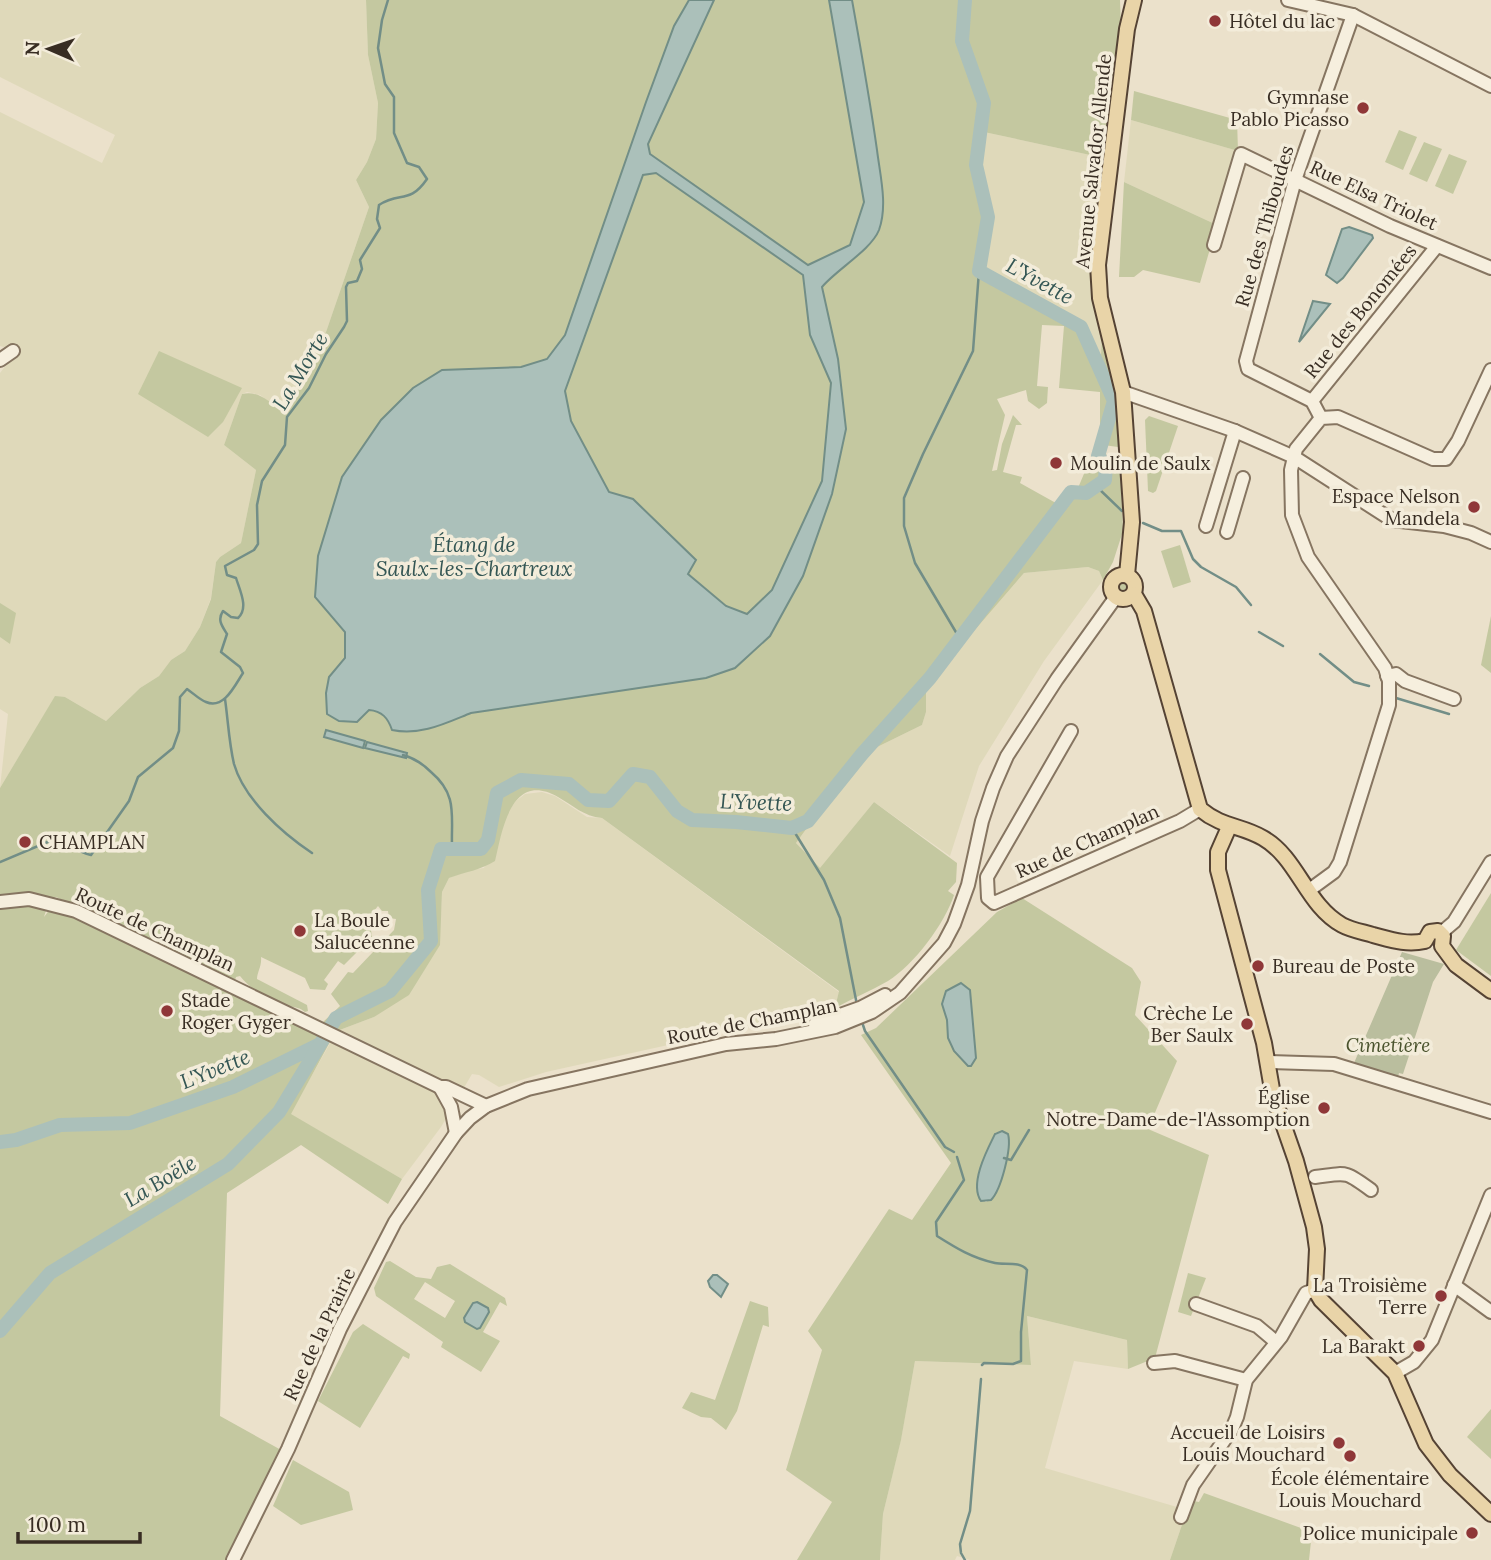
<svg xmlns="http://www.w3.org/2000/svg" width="1491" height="1560" viewBox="0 0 1491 1560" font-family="Lora,serif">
  <rect width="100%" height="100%" fill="#ebe1cb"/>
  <g fill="#dfd9ba">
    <polygon points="0,0 366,0 368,55 378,103 376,139 367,162 356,180 369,207 326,332 281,410 260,395 247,392 242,394 224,445 256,470 241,543 220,557 216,562 211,598 200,627 185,651 171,660 159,676 140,688 106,721 65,697 55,697 0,788 8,714 0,709 0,373 17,351 0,346 0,112 102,163 115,135 0,77"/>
    <polygon points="1131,120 1238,151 1217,225 1124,182"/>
    <polygon points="984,132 1104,158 1090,289 1102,341 1102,356 1048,305 1025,290 983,269 992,215 979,164"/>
    <polygon points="1088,567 1099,571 1103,580 1044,661 979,766 950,856 874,802 820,869 796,843 845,776 869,751 922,725 926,712 926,692 936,675 1024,573"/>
    <polygon points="542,792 555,796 587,817 602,818 839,992 835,1008 546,1072 499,1087 479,1075 472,1074 441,1127 402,1179 290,1114 337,1031 374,1017 441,915 442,892 449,878 469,870 484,868 507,813 516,801 525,794"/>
    <polygon points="1027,1316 1127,1340 1128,1369 1074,1361 1045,1468 1187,1510 1170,1560 970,1560 957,1556 955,1560 880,1560 883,1514 901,1439 915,1361 1031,1365"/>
  </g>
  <g fill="#c4c8a0" fill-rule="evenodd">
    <path d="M366,0H1120L1121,29L1108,107L1104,158L984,132L979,164L992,215L983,269L1025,290L1072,319L1101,355L1102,341L1118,399L1120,436H1118V447L1096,444L1100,426V392L1059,388L1064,326L1042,325L1037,386L1048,387L1047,403L1039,409L1028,401L1026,390L997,399L1005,415L992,471L997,470L1002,444L1013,415L1022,425H1016L1003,472L1022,477L1020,483L1063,507L1078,488L1094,450L1120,460L1123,531L1113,562L1103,580L1099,571L1088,567L1024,573L936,675L926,692V712L922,725L869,751L845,776L796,843L820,868L874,802L957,863L956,882L948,891L954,895C945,923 914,965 888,981C871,991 853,998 835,1008L839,991L602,818C583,816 574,806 558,797C511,770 502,831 495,861C481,870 465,872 449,878L442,892L440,945L409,995L374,1017L337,1031L322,1023L340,1006L331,994L348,972L353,973L394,930L396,919L389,918L388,911H382L378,906L369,917L372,937L344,965L338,961L324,980L328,984L325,990L310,989L305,978L261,957C262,966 257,972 257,979L307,1005L308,1011L305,1012C299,1007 297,1008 289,1006C271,1002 251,990 240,976L236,977L235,980L230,979L56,897L49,901L44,917L53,905L331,1040L291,1114L402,1179L388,1204L301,1145L227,1193L220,1416L292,1456L241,1560H0V908L16,906L0,904V788L55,696L65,697L106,721L140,688L159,676L171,660L185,651L200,627L211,599L216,562L220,557L241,543L256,470L224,445L242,394C258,390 269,402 281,410L326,332L369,207L356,180L367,162L376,139L378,103L368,55Z"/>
    <polygon points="1134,91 1237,120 1238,151 1131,120"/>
    <polygon points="1399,130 1417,137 1403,170 1385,162"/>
    <polygon points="1424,142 1442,149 1427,182 1409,174"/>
    <polygon points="1449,154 1467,161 1453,194 1435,186"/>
    <polygon points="1124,182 1217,225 1200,283 1143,270 1134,277 1119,277"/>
    <polygon points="159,351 242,388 223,422 208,437 138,394"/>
    <polygon points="1149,416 1178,426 1156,491 1153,493 1148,491 1145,420"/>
    <polygon points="1180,545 1191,582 1173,588 1161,551"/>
    <circle cx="1122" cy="587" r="8"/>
    <polygon points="0,603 16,613 10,644 0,637"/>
    <polygon points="1491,616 1491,673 1481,665"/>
    <polygon points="1491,893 1491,976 1456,950"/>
    <path d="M1022,898L1132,968L1141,982L1135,1015L1177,1061L1148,1129L1209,1155L1155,1358L1128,1369L1127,1340L1027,1316L1031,1365L915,1361L901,1440L883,1514L880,1560H797L832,1502L786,1470L822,1350L808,1331L889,1209L912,1220L951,1163L861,1035L876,1028L997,912ZM970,990L975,1042L948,1038L947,1020L942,1004L946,991ZM996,1132L1009,1145L998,1191L986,1202L978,1196C977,1175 985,1150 996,1132Z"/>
    <path d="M390,1261L416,1277L431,1279L437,1267L450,1264L505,1298L507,1306L500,1302L483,1332L500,1341L481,1372L441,1347L443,1342L376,1296L374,1288L386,1262ZM425,1282L455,1301L445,1318L414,1299Z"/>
    <polygon points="1188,1273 1206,1278 1191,1316 1178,1312"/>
    <polygon points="750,1301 768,1307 769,1327 763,1325 737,1411 726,1430 711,1418 701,1417 682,1408 691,1392 715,1400"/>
    <polygon points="363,1324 410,1354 409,1359 403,1356 360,1428 318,1401 353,1332"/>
    <polygon points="1491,1409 1491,1459 1467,1437"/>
    <polygon points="293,1460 349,1492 353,1510 301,1525 273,1506"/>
    <polygon points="1204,1493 1312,1532 1309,1560 1170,1560 1187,1510 1193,1501 1199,1502"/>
  </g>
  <polygon fill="#babe9e" points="1402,952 1444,964 1433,982 1403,1074 1399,1073 1398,1077 1354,1063"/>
  <g fill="#abc0ba" stroke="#728e87" stroke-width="2" fill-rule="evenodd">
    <path d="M689,0H714L648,144L650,154L808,265L850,245L864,202L829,0H852C861,50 870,100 877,150C880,175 888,205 879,230C871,250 836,270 822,287L838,359L846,429L832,494L803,576L770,636L735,668L706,678L471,713C446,723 421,736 392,730C388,718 382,711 369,710L357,722L339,721L327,714L326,693L329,677L345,658V632L315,597L318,556L342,477L381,420L413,388L442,370L521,367L547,359L565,335L646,102L674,26ZM656,173L803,275L810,335L831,383L822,481L772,590L747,614L726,606L688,574L696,560L633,499L609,492L571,421L565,391L643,175Z"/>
    <polygon points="1349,227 1372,235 1373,238 1343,278 1337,283 1326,275 1342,229"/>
    <polygon points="1313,301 1330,304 1299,342"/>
    <polygon points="326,730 365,741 363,748 324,737"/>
    <polygon points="367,742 407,753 406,758 365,748"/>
    <polygon points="961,983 970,990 976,1058 971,1066 968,1066 954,1051 948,1038 947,1020 942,1004 946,991"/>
    <path d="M1002,1131L1008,1134C1012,1148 1001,1190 991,1200L981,1201C969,1184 987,1150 995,1134Z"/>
    <polygon points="713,1275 717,1275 728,1284 721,1297 710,1287 708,1281"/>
    <polygon points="477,1302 488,1308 489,1312 480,1328 477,1329 465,1322 464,1318 473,1303"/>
  </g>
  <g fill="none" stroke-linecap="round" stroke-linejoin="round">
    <g stroke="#728e87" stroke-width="2.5">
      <polyline points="1097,487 1122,511"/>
      <polyline points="1143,523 1162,531 1181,531 1193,559 1201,567 1236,587 1251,605"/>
      <polyline points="1259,632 1283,646"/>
      <polyline points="960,639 915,563 904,526 904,498 923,454 973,351 979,271"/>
      <polyline points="1320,654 1354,682 1369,686"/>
      <polyline points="1396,698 1449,714"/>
      <path d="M225,699C228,720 229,743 234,764C244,799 282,833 312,853"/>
      <path d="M403,755C414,758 423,764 431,772C458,795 451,815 452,847"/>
      <polyline points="792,828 824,880 840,918 857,1005"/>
      <path d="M0,862L57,838C68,843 79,853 91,855L129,801L138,777L173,748L179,731L180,697L187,689C193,693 200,700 206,702C224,710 235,685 243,673L240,667L221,652L227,634C222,626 217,620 223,611L231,617L238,618C249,608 240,591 236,578L227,575L225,566L254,550L258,544L257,505L262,481L285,445L287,417L309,388L326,354L344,327L347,321L346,287L348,283L357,281L362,269L360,260L380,228L377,219L379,205C400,191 409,205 427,179L419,167L407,163L394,133V97L385,84L378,48L382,20L388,0"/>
      <polyline points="862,1022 865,1031 945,1147 954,1152"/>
      <path d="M957,1157L964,1180L936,1222L937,1236C956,1248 972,1258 995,1263C1005,1265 1020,1261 1027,1270L1021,1332V1361L1013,1364L984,1363L982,1365"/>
      <polyline points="1004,1158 1011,1160 1029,1130"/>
      <polyline points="965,1560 961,1553 960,1544 970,1511 981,1379"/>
    </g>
    <g stroke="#abc0ba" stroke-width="14">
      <polyline points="0,1142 16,1140 60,1125 130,1123 233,1087 318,1045"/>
      <polyline points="0,1331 50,1273 228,1164 279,1112 336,1018 390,991 431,941 428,890 441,849 481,849 488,840 497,793 521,780 569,784 588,800 609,801 633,774 650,777 677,811 692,820 736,822 792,828 808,821 862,754 930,678 1071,492 1086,493 1105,480 1106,465 1098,456 1114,401 1081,327 979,271 988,217 976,165 984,103 962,41 965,0"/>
    </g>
    <g stroke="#867561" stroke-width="16">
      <g id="minor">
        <polyline points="1288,0 1353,15 1491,86"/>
        <polyline points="1214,245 1241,154 1390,226 1491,268"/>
        <polyline points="0,360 13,351"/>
        <polyline points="1123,392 1235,431 1294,457 1392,520 1444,526 1471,533 1491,542"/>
        <polyline points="1312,401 1437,246"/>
        <polyline points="1321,418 1312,401 1248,369 1246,361 1295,180 1353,15"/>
        <polyline points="1206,526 1235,431"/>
        <polyline points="1227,532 1243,478"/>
        <polyline points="1387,676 1396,674 1405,681 1454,699"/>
        <polyline points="1071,731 987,877 988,898 994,903 1180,821 1200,809"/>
        <polyline points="1308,891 1334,872 1340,862 1389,705 1389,681 1385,668 1308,557 1292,515 1291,470 1296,449 1321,418 1338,417 1433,459 1446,459 1458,441 1491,370"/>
        <polyline points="0,902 29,899 76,911 440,1087 446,1087 486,1106"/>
        <polyline points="1441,933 1454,922 1491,862"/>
        <polyline points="815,1024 860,1008 885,995"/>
        <polyline points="1267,1062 1334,1064 1491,1112"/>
        <polyline points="440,1087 451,1107 456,1133"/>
        <path d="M1315,1177C1347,1173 1344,1170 1371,1190"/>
        <polyline points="1454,1285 1491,1312"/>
        <polyline points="1196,1304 1257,1326 1276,1342"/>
        <polyline points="1154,1363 1175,1361 1246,1380"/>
        <polyline points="1395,1373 1414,1362 1432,1340 1491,1195"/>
        <polyline points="1181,1517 1193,1485 1232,1429 1237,1417 1246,1380 1281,1337 1306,1293 1315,1290"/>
        <polyline points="233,1560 288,1449 340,1329 380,1251 395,1222 456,1133 470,1118 486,1106 528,1089 726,1044 776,1039 835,1027 872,1012 900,993 944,943 954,924 968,885 982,821 993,788 1007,756 1057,679 1113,601 1117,598"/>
      </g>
    </g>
    <g stroke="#554334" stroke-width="18">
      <g id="major">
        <circle cx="1123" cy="587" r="12"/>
        <polyline points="1127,575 1132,522 1123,392 1100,298 1098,265 1127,29 1134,0"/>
        <path d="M1134,594L1144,611L1200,809C1223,828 1241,825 1263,838C1298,858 1306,905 1342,925C1351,930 1363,932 1373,935C1392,940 1406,945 1425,941L1430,932L1438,931L1443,936L1442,946L1456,965L1491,991"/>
        <polyline points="1229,827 1218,852 1218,870 1264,1043 1273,1095 1296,1161 1314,1227 1317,1249 1315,1290 1321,1300 1395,1373 1426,1444 1450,1475 1491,1514"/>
      </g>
    </g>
    <use href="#minor" stroke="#f6efde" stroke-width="12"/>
    <use href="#major" stroke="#e9d4a8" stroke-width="14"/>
  </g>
  <g fill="#8f3738" stroke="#f3ecda" stroke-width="2.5">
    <circle cx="1215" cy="21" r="7"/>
    <circle cx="1363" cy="108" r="7"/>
    <circle cx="1056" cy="463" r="7"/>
    <circle cx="1474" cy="507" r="7"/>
    <circle cx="25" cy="842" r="7"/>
    <circle cx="300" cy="931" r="7"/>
    <circle cx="1258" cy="966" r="7"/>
    <circle cx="167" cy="1011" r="7"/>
    <circle cx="1247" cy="1024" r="7"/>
    <circle cx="1324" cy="1108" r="7"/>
    <circle cx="1441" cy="1296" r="7"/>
    <circle cx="1419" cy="1346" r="7"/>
    <circle cx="1339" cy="1443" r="7"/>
    <circle cx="1350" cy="1456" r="7"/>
    <circle cx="1472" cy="1533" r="7"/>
  </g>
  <g text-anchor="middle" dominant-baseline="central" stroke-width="7" stroke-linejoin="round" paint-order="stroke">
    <g font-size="19" fill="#382d23" stroke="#f3ecda" text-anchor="end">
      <text x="1229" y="21" text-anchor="start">Hôtel du lac</text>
      <text x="1349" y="97">Gymnase<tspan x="1349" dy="22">Pablo Picasso</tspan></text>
      <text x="1070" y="463" text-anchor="start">Moulin de Saulx</text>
      <text x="1460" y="496">Espace Nelson<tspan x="1460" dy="22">Mandela</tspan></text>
      <text x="39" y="842" text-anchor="start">CHAMPLAN</text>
      <text x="314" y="920" text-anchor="start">La Boule<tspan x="314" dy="22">Salucéenne</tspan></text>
      <text x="1272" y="966" text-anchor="start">Bureau de Poste</text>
      <text x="181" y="1000" text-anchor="start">Stade<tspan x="181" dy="22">Roger Gyger</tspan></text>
      <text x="1233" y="1013">Crèche Le<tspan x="1233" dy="22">Ber Saulx</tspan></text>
      <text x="1310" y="1097">Église<tspan x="1310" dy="22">Notre-Dame-de-l'Assomption</tspan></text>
      <text x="1427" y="1285">La Troisième<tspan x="1427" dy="22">Terre</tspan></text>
      <text x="1405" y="1346">La Barakt</text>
      <text x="1325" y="1432">Accueil de Loisirs<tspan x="1325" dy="22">Louis Mouchard</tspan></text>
      <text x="1350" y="1478" text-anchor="middle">École élémentaire<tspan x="1350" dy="22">Louis Mouchard</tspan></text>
      <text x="1458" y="1533">Police municipale</text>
    </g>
    <g font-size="19" fill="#382d23" stroke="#f3ecda">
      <text transform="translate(1093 161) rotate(-84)">Avenue Salvador Allende</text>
      <text transform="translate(1374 195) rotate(25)">Rue Elsa Triolet</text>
      <text transform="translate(1264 226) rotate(-74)">Rue des Thiboudes</text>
      <text transform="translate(1360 311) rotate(-51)">Rue des Bonomées</text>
      <text transform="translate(1087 841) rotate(-24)">Rue de Champlan</text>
      <text transform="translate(155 929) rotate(25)">Route de Champlan</text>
      <text transform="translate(752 1021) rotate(-11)">Route de Champlan</text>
      <text transform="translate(319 1334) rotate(-65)">Rue de la Prairie</text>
    </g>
    <g font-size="19" font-style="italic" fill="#49522c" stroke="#f3ecda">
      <text x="1388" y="1045">Cimetière</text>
    </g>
    <g font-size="21" font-style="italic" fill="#345654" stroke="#f3ecda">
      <text transform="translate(1040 281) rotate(29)">L'Yvette</text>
      <text transform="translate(300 371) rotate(-59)">La Morte</text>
      <text x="474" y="544">Étang de<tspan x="474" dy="24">Saulx-les-Chartreux</tspan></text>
      <text transform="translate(756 802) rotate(2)">L'Yvette</text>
      <text transform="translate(215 1069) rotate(-22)">L'Yvette</text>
      <text transform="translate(160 1181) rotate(-31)">La Boële</text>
    </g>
  </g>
  <g transform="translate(49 49) rotate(272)" stroke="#f3ecda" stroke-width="5" paint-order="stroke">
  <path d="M0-5L12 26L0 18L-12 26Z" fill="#382d23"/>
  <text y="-10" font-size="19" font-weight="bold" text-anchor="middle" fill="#382d23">N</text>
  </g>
  <path d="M18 1532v10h122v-10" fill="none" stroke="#382d23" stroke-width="3.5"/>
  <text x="28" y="1532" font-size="21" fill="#382d23" stroke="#f3ecda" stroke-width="5" paint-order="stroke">100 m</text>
</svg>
